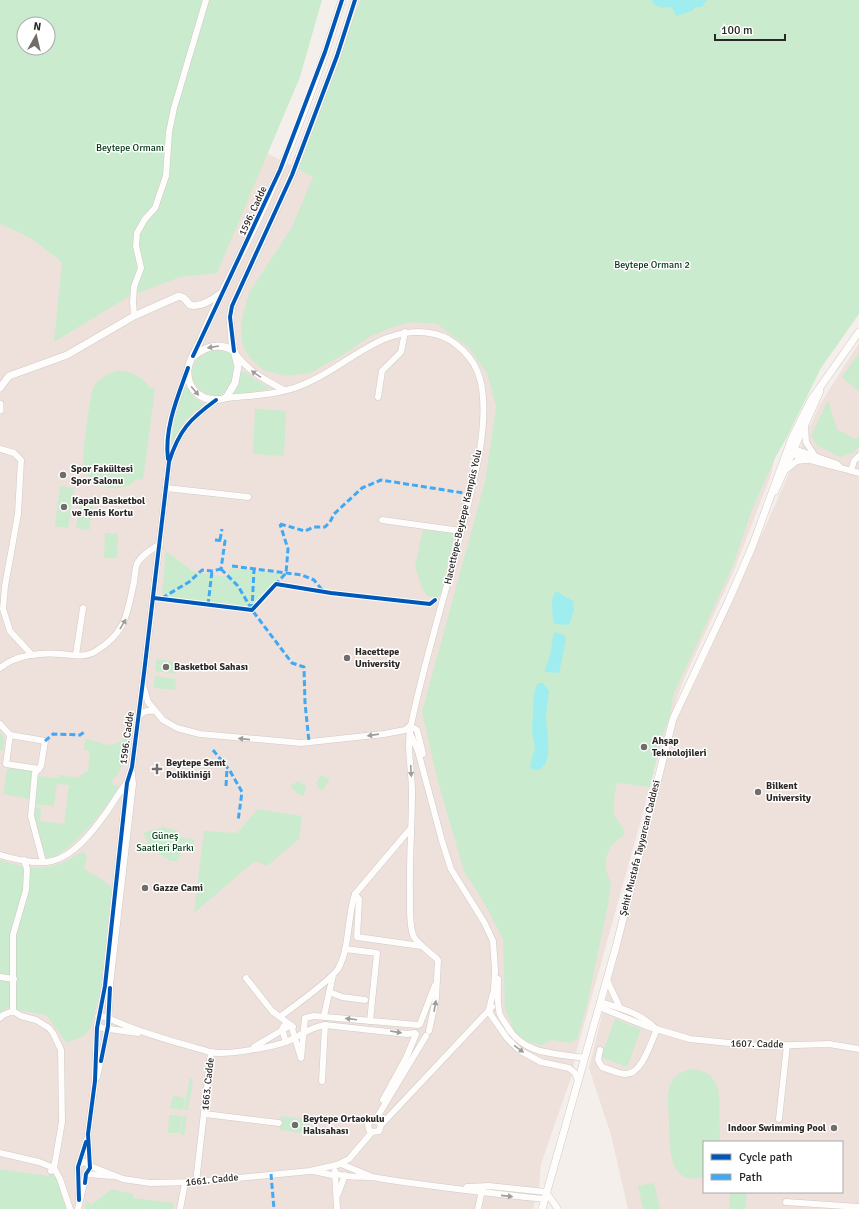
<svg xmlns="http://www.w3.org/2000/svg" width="859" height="1209" viewBox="0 0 859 1209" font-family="Signika,sans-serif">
  <rect width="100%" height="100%" fill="#f5efec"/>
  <g fill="#eee1db" fill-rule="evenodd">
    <polygon points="0,88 221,130 298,169 792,380 771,475 733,573 684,679 667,726 575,1057 573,1072 541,1164 539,1187 533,1209 0,1209"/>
    <path d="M859,343V1209H628L611,1135L589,1068L673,727L703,666L820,404ZM704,1142H842V1192H704Z"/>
  </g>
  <g fill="#caebcd" fill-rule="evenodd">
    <path d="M0,0H322L300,77L217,273L180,277L128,297L54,342L62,262L29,237L0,224ZM24,24H48V48H24Z"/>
    <path d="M360,0H859V314L821,368L787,437L775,458L751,512L732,568L674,693L670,715L661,739L650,787L617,783C615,792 612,807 615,815C618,823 625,826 624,835L611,846L607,855L605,867L611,885L608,905L587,1005L577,1039L570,1043L552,1040L542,1045L527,1042L515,1032L505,1010L503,939L485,904L464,871L438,782L422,712L485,482L496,407L487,373L469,348L437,324L411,322L390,328L369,337L341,356L310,373L285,376L263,370L249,357L242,343L241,322L249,293L292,227L313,177L298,169Z"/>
    <path d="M213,348H219L230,352C235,360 235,370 233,379C221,422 161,373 213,348Z"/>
    <polygon points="859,353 859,392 842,377"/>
    <path d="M117,371C131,371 142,376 150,388L155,389L143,480L137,479C121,495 92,490 84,468C81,460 90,393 94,386C100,377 108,374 117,371Z"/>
    <polygon points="241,372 246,372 254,379 271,389 244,393 233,393 237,388"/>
    <path d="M185,384L194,397L204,405C187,415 177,429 171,448L173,425Z"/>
    <polygon points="828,400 837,429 855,439 859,436 859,447 853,453 840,457 818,446 811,436"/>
    <polygon points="255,409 286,411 284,456 253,454"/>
    <polygon points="60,486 74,488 68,528 55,526"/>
    <polygon points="80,504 93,506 89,530 76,528"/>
    <polygon points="423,530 455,533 441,594 436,598 427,596 422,588 415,566"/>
    <polygon points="105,533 118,534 117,558 104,558"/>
    <polygon points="166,551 194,572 227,577 230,568 282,574 255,605 248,608 170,598 162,593"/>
    <polygon points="156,659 178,662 176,674 155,671"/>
    <polygon points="155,676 176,679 175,690 153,688"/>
    <polygon points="0,732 4,738 3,751 0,750"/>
    <path d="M129,735H131L127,758L116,777L113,779L112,784L119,786C110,804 67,859 46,858L34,820V807L41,808L40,821L64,824L69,785L57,784L54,806L34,804L38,776L58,778L59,775L79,778V775H83L84,772H88L90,751L84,750L85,739C108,743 109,752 129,735Z"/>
    <polygon points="10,768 32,771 29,799 3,794 7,769"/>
    <polygon points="321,775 329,778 328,783 322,791 316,784"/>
    <polygon points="298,781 306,786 304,796 298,794 290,786"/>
    <polygon points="258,809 302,816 299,839 267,866 255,861 194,913 204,831 237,833"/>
    <polygon points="163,827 178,831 178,837 196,840 190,846 184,844 178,861 171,861 151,849 143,833"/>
    <path d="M84,852L87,857L84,869L100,878L112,888L100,993L91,1027L85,1035L67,1043L46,1015L6,1008L0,1014V860C23,867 37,872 62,863C70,860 75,854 84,852Z"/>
    <polygon points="615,1019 641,1029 627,1067 601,1057"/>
    <path d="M692,1069C707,1070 716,1078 719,1093L720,1142H704V1177C666,1187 670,1144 669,1121C669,1109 665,1092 672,1081C676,1073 684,1071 692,1069Z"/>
    <polygon points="190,1078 193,1080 188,1110 184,1110"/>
    <polygon points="174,1096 185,1098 183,1110 170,1108 172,1098"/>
    <polygon points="169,1115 182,1116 179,1133 168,1133"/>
    <polygon points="183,1116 187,1117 184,1135 180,1134"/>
    <polygon points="281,1116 310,1120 308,1134 280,1130"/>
    <polygon points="0,1169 49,1176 52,1172 56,1175 66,1209 0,1209"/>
    <polygon points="654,1183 660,1209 643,1209 638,1186"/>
    <polygon points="112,1189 133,1194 133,1198 174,1203 173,1209 85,1209 86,1200 91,1205"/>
    <polygon points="730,1192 747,1192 745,1209 729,1209"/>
  </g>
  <g fill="#a0edef">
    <polygon points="652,0 707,0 702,7 695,7 692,11 676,16 672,7 662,8 653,4"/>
    <path d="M556,591L573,601L574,610L569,625L554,624C553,613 549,601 556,591Z"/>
    <path d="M556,632L564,635L566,639L559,673L545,672C545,666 547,664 549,659C552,651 551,642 554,633Z"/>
    <path d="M538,683H543L549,691C548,700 546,709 546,719C547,732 555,771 534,770L530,767L535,747L532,732L534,692Z"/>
  </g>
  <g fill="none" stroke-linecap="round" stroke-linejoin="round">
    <g stroke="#cecac7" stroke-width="7">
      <g id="minor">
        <polyline points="134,316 133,302 134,287 141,268 136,246 137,233 145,219 155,208 166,176 169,132 174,108 206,0"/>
        <path d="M235,353C249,372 265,380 284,390"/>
        <polyline points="378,397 382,371 401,352 405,332"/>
        <path d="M226,398C254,395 283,395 309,382C350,364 385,322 435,334C456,339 475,359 480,379C491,422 473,484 463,525C446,592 425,658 411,725C406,746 412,770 412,792C412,827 409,861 410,895C410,908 409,923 413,935C416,943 431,953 438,960L436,998L429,1031"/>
        <polyline points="805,425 806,442 815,456"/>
        <polyline points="0,449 14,453 21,460 18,514 5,586 3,609 10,631 32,655"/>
        <polyline points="794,449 837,464 840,467"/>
        <path d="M792,454C815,463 836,466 859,473"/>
        <path d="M169,461C160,435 179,396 187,371"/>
        <polyline points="787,469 797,461 806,460"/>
        <polyline points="851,471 854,461 859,456"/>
        <polyline points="166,488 248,497"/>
        <polyline points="382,520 461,531"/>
        <polyline points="76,655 83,608"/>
        <path d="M0,668C15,655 42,652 61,654C73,655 85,658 96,651C127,632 127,613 134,582C135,576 135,569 137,564C141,555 152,549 160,544"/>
        <polyline points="144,688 148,702 163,720 177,728 200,734 301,743 384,734 405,730 410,726"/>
        <path d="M138,718C141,711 148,710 155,711"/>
        <polyline points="0,724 10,735"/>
        <polyline points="410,726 417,730 423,754"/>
        <polyline points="410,733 418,751 442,841 451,869 484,922 493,941 495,970 494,990 489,1009 491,1015 507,1038 519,1050 541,1062 569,1068 575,1073 578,1081"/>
        <polyline points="10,735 45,741 41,766 35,773 31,816 43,862"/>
        <polyline points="10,735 6,764 39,769"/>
        <path d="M0,855C15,859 36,865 52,861C74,856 93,831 106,813C113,803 119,792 127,783"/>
        <polyline points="355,894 359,899 357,937 421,946"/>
        <polyline points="345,949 377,953 370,1021"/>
        <polyline points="0,977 14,979"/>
        <polyline points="246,978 272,1011 293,1027"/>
        <path d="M498,979C498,989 497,1000 499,1010C499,1016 504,1021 507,1026C524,1056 556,1053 585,1058"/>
        <polyline points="607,980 620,1008"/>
        <polyline points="329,992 342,997 365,1000"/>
        <path d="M600,1002C620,1008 640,1013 655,1028"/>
        <polyline points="599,1007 646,1026 690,1039 759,1046 829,1044 859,1049"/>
        <polyline points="13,1011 13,935 26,890 27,869 24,860"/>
        <path d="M98,1016L106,1017C140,1033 175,1042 210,1052C224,1056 272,1047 286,1042C300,1036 310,1027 325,1025L407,1034L415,1033"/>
        <path d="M281,1016C293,1007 331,980 338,969C350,949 347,917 355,894L411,828"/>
        <polyline points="324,1016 333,975"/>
        <polyline points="0,1018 3,1015 13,1011 21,1016 36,1020 49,1028 53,1033 61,1050 62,1122 54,1168 51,1171"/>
        <polyline points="420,1024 435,985"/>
        <polyline points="97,1025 102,1028 138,1033"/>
        <polyline points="284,1026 282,1029 286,1042"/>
        <polyline points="254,1047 291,1025 301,1058 305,1018 314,1016 418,1025"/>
        <path d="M600,1050L598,1060L602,1067C609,1069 618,1074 626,1074C642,1074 651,1042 657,1029"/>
        <polyline points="97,1077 108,1026 110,985 133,784 132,773"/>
        <polyline points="322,1081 325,1025"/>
        <polyline points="383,1100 406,1058 416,1034"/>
        <polyline points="205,1114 279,1123"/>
        <polyline points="779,1119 787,1045"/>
        <polyline points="377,1120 379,1114 426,1036"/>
        <polyline points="372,1132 379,1131 381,1125 492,1007"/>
        <polyline points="372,1132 369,1130 368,1124 372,1120 379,1122"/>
        <polyline points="0,1153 39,1162 54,1168 60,1179 70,1209"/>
        <polyline points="80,1164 85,1162 90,1166 123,1179 150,1183 196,1182 310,1171 341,1164 370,1176"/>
        <polyline points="339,1164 349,1159 372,1132"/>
        <path d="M313,1171L332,1175L336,1173C341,1178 369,1176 378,1178C433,1187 489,1193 544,1199"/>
        <polyline points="335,1171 337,1209"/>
        <polyline points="87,1174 112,1176"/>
        <polyline points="196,1182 211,1052"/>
        <polyline points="467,1187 489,1186 546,1192 558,1209"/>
        <polyline points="338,1194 345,1175"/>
        <polyline points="79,1198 78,1167 87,1139"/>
        <polyline points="786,1202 859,1207"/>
        <path d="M78,1209L86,1174L90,1168L88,1134L95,1081L97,1028L105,986L127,783L132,767L144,673L169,462C179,430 190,419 216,400"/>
        <polyline points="180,1209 185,1183"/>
        <polyline points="478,1209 482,1190"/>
      </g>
    </g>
    <g stroke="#cecac7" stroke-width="8">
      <g id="major">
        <path d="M342,0C319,77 289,154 255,226C236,265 216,302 200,341C196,350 189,360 188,369C186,392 205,404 226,398L235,383L238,366L232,343L230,317L232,306L292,175L337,56L355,0"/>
        <path d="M194,356C206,346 219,342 234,351"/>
        <path d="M0,388L9,376L67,355L134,316L179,296L184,298L190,305C200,308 212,300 220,294"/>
        <polyline points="0,404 0,410"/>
        <polyline points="775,491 820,391"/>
        <polyline points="542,1209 616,947 673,719 729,600 752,547 792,438 811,400 859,332"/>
      </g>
    </g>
    <use href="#minor" stroke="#fefdfc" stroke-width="6"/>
    <use href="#major" stroke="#fefdfc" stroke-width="7"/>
    <g stroke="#3fa9f5" stroke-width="3" stroke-dasharray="6 3" stroke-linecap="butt">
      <polyline points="280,524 305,531 314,527 325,527 330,522 334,514 362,488 381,480 470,494"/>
      <polyline points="215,540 225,541 221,569"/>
      <polyline points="220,540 222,529"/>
      <polyline points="232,566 302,575 314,580 323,591"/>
      <polyline points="221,569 238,586 252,610 292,663 304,667 305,703 309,742"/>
      <polyline points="275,585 286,573 288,549 280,524"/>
      <polyline points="162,598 189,582 202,570 212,571 221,569"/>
      <polyline points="208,605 212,571"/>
      <polyline points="252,610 254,569"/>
      <polyline points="45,741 53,734 80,735 86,731"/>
      <polyline points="213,750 230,771 242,792 238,821"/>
      <polyline points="226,786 227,768"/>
      <polyline points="271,1174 274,1209"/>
    </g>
    <g stroke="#fff" stroke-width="6">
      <g id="cycleway">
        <polyline points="234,351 230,317 232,306 292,175 337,56 355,0"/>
        <polyline points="193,356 280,170 325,52 342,0"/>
        <path d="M168,459C164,428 178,396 188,368"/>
        <polyline points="154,598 252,610 276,584 331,593 430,604 435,600"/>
        <polyline points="101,1061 108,1026 110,988"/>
        <path d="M85,1183L86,1174L90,1168L88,1134L95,1081L97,1028L105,986L127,783L132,767L144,673L169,462C179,430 190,419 216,400"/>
        <polyline points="79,1200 78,1167 86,1142"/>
      </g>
    </g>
    <use href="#cycleway" stroke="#0057b8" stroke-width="4"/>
  </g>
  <defs><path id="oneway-solid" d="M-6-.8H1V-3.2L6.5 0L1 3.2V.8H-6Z"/></defs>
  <g fill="#9f9d9b">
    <use href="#oneway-solid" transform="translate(213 347) rotate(171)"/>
    <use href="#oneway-solid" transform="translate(256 374) rotate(-146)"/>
    <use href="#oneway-solid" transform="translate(195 391) rotate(50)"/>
    <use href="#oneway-solid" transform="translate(123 624) rotate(-59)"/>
    <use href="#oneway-solid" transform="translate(373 735) rotate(172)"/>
    <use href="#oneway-solid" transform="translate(244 739) rotate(-174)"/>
    <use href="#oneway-solid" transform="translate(411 771) rotate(87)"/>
    <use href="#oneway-solid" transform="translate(435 1006) rotate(-80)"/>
    <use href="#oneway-solid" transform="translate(351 1019) rotate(-173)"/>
    <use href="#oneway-solid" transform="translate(396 1032) rotate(9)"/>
    <use href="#oneway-solid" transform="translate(519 1049) rotate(36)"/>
    <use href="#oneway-solid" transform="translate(507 1196) rotate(6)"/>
  </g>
  <g fill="#726d6b" stroke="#fff" stroke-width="1.5">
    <circle cx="63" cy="475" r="4"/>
    <circle cx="64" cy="507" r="4"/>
    <circle cx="347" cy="658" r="4"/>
    <circle cx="166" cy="667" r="4"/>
    <circle cx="644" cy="747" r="4"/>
    <path d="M155 763h4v4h4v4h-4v4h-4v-4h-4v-4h4z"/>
    <circle cx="758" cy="792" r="4"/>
    <circle cx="145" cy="888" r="4"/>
    <circle cx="295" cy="1125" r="4"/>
    <circle cx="834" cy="1128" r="4"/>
  </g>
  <g text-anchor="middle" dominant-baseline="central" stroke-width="3" stroke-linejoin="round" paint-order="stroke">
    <g font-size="10" fill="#003614" stroke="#fff">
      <text x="130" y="148">Beytepe Ormanı</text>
      <text x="652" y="265">Beytepe Ormanı 2</text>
      <text x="165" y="836">Güneş<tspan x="165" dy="12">Saatleri Parkı</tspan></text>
    </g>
    <g font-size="10" fill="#2b2725" stroke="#fff">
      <text transform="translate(253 211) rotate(-65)">1596. Cadde</text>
      <text transform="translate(463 517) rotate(-77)">Hacettepe-Beytepe Kampüs Yolu</text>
      <text transform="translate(127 738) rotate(-82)">1596. Cadde</text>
      <text transform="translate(640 848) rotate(-76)">Şehit Mustafa Tayyarcan Caddesi</text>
      <text transform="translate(757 1044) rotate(1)">1607. Cadde</text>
      <text transform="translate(208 1084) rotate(-84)">1663. Cadde</text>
      <text transform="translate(212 1180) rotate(-6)">1661. Cadde</text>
    </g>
    <g font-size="10" font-weight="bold" fill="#2b2725" stroke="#fff" text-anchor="start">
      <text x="71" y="469">Spor Fakültesi<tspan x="71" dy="12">Spor Salonu</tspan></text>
      <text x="72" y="501">Kapalı Basketbol<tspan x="72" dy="12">ve Tenis Kortu</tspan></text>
      <text x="355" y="652">Hacettepe<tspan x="355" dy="12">University</tspan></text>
      <text x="174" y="667">Basketbol Sahası</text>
      <text x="652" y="741">Ahşap<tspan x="652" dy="12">Teknolojileri</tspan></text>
      <text x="166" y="763">Beytepe Semt<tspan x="166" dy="12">Polikliniği</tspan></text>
      <text x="766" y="786">Bilkent<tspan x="766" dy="12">University</tspan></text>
      <text x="153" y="888">Gazze Cami</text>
      <text x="303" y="1119">Beytepe Ortaokulu<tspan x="303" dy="12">Halısahası</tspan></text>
      <text x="826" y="1128" text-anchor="end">Indoor Swimming Pool</text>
    </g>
  </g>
  <rect x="703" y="1141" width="140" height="52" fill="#ffffff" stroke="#aaa9a8"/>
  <rect x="711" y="1154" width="20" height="6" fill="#0057b8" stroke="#aaa9a8"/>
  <text x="739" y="1161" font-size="12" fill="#2b2725">Cycle path</text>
  <rect x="711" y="1174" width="20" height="6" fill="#3fa9f5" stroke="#aaa9a8"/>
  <text x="739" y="1181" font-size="12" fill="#2b2725">Path</text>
  <g transform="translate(36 36) rotate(8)"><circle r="19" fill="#ffffff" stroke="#aaa9a8"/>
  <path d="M0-3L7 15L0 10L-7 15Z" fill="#726d6b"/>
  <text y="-6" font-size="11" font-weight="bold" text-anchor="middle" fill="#2b2725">N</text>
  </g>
  <path d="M715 34v6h70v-6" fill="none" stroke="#2b2725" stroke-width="2"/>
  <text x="721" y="34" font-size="12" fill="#2b2725" stroke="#ffffff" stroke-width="3" paint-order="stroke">100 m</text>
</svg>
